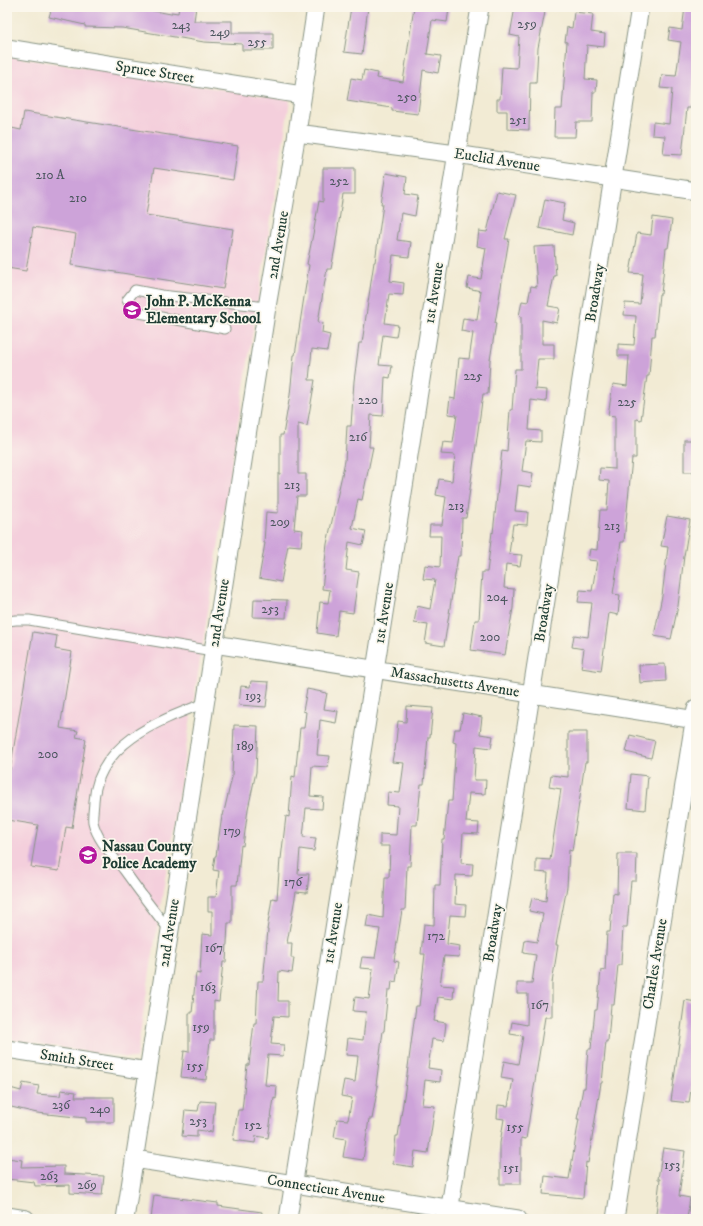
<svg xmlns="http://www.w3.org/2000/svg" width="703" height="1226" viewBox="0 0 703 1226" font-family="'IM FELL DW Pica',serif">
  <rect width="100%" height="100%" fill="#fbf7ec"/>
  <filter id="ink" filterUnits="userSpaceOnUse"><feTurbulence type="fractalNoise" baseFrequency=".025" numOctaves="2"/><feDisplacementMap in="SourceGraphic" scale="8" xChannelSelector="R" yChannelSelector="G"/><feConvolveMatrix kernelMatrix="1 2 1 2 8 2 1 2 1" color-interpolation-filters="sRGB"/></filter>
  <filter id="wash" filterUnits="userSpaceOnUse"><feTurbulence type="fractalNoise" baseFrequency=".012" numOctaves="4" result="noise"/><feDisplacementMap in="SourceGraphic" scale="16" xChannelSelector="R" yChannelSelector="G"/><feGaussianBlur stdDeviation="0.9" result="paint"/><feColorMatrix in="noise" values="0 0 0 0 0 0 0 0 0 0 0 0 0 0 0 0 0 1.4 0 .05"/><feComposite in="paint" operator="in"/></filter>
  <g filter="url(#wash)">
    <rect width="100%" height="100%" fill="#f2ebd4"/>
    <polygon fill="#f4cfdc" points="7,56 290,100 136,1059 7,1039"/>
    <g id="blocks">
      <g fill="#cda3d9">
        <polygon points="52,7 127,9 127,7 133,7 171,14 171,12 178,13 179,7 196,7 194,21 232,21 232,33 273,33 273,50 242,50 242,44 204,42 122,28 85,27 85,25 49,17"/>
        <polygon points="351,7 368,7 362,54 344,52"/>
        <polygon points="414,7 433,7 449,9 447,22 432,20 427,54 441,56 438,73 423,70 418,114 392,111 392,108 347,101 351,78 362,80 364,70 377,73 376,78 403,82"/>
        <polygon points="515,7 545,12 538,48 536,83 530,83 529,130 507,129 507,111 497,111 497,99 500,99 502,67 517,68 519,37 510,35"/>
        <polygon points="685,7 696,7 696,62 691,108 687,108 682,155 663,154 665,136 652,135 653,122 669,124 672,89 660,88 662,75 676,76 681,42 668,40 670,28 682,30"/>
        <polygon points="574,12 593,14 591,32 605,34 604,47 587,45 585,79 597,80 596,92 593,92 592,122 576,122 575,137 554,137 555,109 562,109 567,42 565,42 567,27 572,28"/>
        <polygon points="24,112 238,146 233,180 154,168 146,215 233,229 223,289 71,265 76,234 33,227 26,271 7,268 7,127 21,130"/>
        <polygon points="323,168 355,168 355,194 343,194 335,248 331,269 327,269 318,322 323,323 322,333 330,335 327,351 312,349 309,380 315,380 307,426 298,424 298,474 306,474 306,496 297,496 294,529 303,530 301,546 288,545 281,582 259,578 265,543 264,543 266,512 278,513 278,474 280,474 280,435 283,435 290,395 294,355 295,355 309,265 307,264 314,229 319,201 323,202"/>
        <polygon points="386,173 407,177 405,194 418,196 415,216 401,213 397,240 411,242 409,257 393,255 390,281 404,283 403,295 389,294 385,323 398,325 396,337 383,335 379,365 392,366 390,378 385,377 383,416 371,415 369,447 373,447 362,500 358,499 352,528 366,531 363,545 349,542 346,570 359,572 353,613 339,611 336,636 317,633 320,602 328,603 330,590 322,589 327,544 345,461 347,426 351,426 354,381 359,343 362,343 374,262 375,262 383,204 381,204"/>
        <polygon points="497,191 516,195 505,239 509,239 495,323 496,323 490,360 488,394 483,394 466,518 462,518 461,556 458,556 444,646 425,643 428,625 414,623 417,606 430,609 435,580 423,579 425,565 440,567 441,536 429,536 430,525 442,525 446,497 436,495 439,479 452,481 455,455 441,454 443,442 453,443 457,415 448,414 450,398 455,399 459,358 469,359 473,333 461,331 463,318 477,320 481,291 467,288 469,277 481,279 486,248 477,246 479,231 487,232"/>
        <polygon points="545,199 565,203 562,220 574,223 572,235 539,228"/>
        <polygon points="653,217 672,220 668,248 666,248 661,294 659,294 655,336 652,336 649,376 647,376 641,420 636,419 636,458 632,458 624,542 621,542 613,594 620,595 618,615 609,613 601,671 581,668 584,649 572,647 574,635 588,637 592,603 578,602 580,590 592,591 597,561 588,560 590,549 597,550 600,510 607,510 609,481 599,480 600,468 615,469 615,416 608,415 613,384 627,386 629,356 618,356 618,344 634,345 636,316 624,315 625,303 640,304 643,274 630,273 637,233 651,235"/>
        <polygon points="554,246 556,276 554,276 548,306 560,308 557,323 542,320 542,344 554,344 554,359 538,359 535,389 547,390 546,402 531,400 529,430 541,431 541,442 526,441 522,471 533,473 531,487 518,485 515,511 528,512 527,525 513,524 509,554 522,555 520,566 506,564 504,588 514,589 513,608 505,655 471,650 475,620 479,620 482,572 487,572 492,532 493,533 502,450 507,451 510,410 512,410 515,369 521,369 521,317 519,316 522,301 528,302 531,286 537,287 534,247"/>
        <rect x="684" y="440" width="12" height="32"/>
        <polygon points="667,516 690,520 684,556 678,606 671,639 654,636 662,596 668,547 661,546"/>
        <polygon points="254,599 287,600 286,618 253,617"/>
        <polygon points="33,632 57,636 55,649 72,652 60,728 78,731 76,737 86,739 72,828 66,827 59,871 31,867 38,825 7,820 7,770 10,770"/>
        <polygon points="665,664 666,681 640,683 639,665"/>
        <polygon points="251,681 269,682 266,707 239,705 241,686 250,687"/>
        <polygon points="307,689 327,693 324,709 338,711 336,723 320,720 317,755 330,756 328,767 312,766 310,796 323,797 322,809 306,808 303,837 316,838 314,851 300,849 298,874 309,874 307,893 296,892 287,943 292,943 291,958 294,958 292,973 279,971 278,1001 288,1001 288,1017 274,1016 271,1044 284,1045 283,1056 268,1055 265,1085 277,1086 276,1099 274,1098 268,1138 256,1136 255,1143 233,1140 238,1110 242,1110 247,1065 249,1065 254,1023 256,1023 258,981 263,981 268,930 267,930 272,898 277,899 280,859 281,859 286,816 289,817 292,776 295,777 300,728 304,728 306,712 303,711"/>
        <polygon points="407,706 433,708 430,737 428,737 424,784 421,784 417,825 412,825 410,866 407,866 405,910 402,910 394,961 399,962 396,982 392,981 391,990 388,990 384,1031 383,1031 376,1085 378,1086 372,1119 369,1119 363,1160 343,1157 346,1139 334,1137 337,1119 348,1120 352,1098 341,1096 344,1080 355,1082 358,1056 346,1055 348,1038 363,1040 366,1012 353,1011 355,997 369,999 373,969 360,968 362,957 375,958 380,929 366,927 368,915 383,918 385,877 389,877 390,846 380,846 380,834 396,835 398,806 387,805 388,792 400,793 404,763 392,762 394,751 395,751 398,721 406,722"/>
        <polygon points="463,713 482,717 480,734 493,736 491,748 476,746 474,780 486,780 485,794 469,793 466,822 479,823 478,834 463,833 461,863 473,864 472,876 456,875 455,904 466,905 465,916 450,915 447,944 460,946 459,957 444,956 440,985 454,986 453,999 438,997 434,1021 446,1023 444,1041 432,1039 428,1068 441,1070 440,1082 425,1080 422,1105 435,1106 428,1153 415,1151 413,1167 393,1164 396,1136 398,1136 405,1090 416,1006 419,1006 425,954 421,954 424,924 434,925 435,885 440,885 442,839 444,839 448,801 452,801 456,743 453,742 455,729 460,729"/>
        <polygon points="234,725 258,726 256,772 248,809 243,846 241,845 237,885 232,885 232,923 228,923 226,962 223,962 219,1002 214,1001 214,1040 210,1040 206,1080 181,1077 184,1051 189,1052 189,1013 192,1013 196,973 200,974 202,934 212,935 212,911 208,911 208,897 216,897 219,871 213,870 215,856 216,856 222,816 223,816 232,777"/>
        <polygon points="568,732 587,732 587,762 585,762 572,851 569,850 567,887 556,945 558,945 552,983 552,1017 545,1017 526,1139 521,1138 521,1184 500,1184 500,1143 504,1119 497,1118 498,1105 508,1106 513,1080 501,1078 504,1061 518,1064 523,1036 510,1034 512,1022 527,1025 528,994 517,994 517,983 532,983 536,955 523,953 525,940 537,942 543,914 529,911 532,898 546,901 548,873 536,872 536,859 550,860 561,789 549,787 551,775 568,777"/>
        <polygon points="630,735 655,741 651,758 626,752"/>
        <polygon points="631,774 648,776 645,810 628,808"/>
        <polygon points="618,854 637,854 636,881 631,881 627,927 623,927 621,965 618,965 614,1005 611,1005 608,1041 606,1041 602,1083 601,1083 588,1163 586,1162 583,1198 543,1194 545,1176 569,1179 579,1119 577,1119 580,1105 583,1088 585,1088 588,1049 591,1049 595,1010 597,1010 601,970 605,971 607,932 610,932 613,893 617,894"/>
        <polygon points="685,1000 696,1002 696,1056 689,1103 671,1101"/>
        <polygon points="23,1083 39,1086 37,1094 60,1096 61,1090 76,1092 75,1097 114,1097 114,1122 86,1122 86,1118 37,1113 7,1106 10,1088 21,1091"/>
        <polygon points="200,1101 215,1102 212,1132 197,1130 197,1137 182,1136 185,1110 198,1111"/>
        <polygon points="663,1148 685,1151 679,1196 690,1198 687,1218 656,1214 660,1179 658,1179"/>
        <polygon points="7,1158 22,1160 21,1167 64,1166 64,1174 104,1176 102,1195 70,1193 70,1185 35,1186 34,1182 7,1179"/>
        <polygon points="154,1195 218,1203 218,1206 262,1212 261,1219 151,1219"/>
      </g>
    </g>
  </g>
  <g filter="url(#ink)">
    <use href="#blocks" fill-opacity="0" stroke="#889484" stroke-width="1"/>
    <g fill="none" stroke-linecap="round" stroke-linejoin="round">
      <g stroke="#889484" stroke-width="11">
        <g id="lane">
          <polyline points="225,329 134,312 127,300 135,290 161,295 267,307"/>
          <polyline points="7,621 16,620 29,620 213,651"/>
          <path d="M170,931C154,911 139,891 124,870C113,856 97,840 93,822C92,816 94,807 94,801C98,743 158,721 205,703"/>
        </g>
      </g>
      <g stroke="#889484" stroke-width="19">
        <g id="street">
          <polyline points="7,48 302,95"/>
          <polyline points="297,133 456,154 696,191"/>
          <polyline points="214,644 696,720"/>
          <polyline points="7,1049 148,1071"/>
          <polyline points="134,1159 518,1219"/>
          <polyline points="7,1216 26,1219"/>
          <polyline points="125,1219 267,307 297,133 316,7"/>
          <polyline points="288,1219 480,7"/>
          <polyline points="448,1219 640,7"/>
          <polyline points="615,1219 696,709"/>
        </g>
      </g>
      <use href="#lane" stroke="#fff" stroke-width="9"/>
      <use href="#street" stroke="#fff" stroke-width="17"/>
    </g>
  </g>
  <defs>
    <g id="school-disc" transform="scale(1)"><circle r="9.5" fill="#b5179e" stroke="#fbf7ec"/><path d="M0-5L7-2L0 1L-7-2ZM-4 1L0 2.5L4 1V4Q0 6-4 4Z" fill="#fff"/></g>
  </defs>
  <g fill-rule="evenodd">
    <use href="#school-disc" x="132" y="310"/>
    <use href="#school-disc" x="88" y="855"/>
  </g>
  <g text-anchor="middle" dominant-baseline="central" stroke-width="3.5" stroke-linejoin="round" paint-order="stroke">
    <g font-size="13" fill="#4a565d">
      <text x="527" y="24">259</text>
      <text x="181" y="25">243</text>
      <text x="220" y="32">249</text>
      <text x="257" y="42">255</text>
      <text x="407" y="97">250</text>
      <text x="518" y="120">251</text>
      <text x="50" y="175">210 A</text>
      <text x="339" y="181">252</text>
      <text x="78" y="198">210</text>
      <text x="473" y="376">225</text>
      <text x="368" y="400">220</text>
      <text x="627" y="402">225</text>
      <text x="358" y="437">216</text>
      <text x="292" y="485">213</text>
      <text x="456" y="506">213</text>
      <text x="280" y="522">209</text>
      <text x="612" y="526">213</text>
      <text x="497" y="597">204</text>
      <text x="270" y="609">253</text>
      <text x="490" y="637">200</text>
      <text x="253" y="696">193</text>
      <text x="245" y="746">189</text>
      <text x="48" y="754">200</text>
      <text x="232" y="831">179</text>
      <text x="293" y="882">176</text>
      <text x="436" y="936">172</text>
      <text x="214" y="948">167</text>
      <text x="208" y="987">163</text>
      <text x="540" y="1005">167</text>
      <text x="201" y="1027">159</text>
      <text x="195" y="1066">155</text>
      <text x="61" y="1105">236</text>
      <text x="100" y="1109">240</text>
      <text x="198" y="1121">253</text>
      <text x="253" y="1125">152</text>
      <text x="515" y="1127">155</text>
      <text x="672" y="1165">153</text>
      <text x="511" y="1168">151</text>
      <text x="49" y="1176">263</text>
      <text x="87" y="1185">269</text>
    </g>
    <g font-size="15" fill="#1f3d34" stroke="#fbf7ec">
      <text transform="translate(155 72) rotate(9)">Spruce Street</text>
      <text transform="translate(497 160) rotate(9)">Euclid Avenue</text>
      <text transform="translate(278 245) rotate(-80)">2nd Avenue</text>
      <text transform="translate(434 293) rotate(-81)">1st Avenue</text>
      <text transform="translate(595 293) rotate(-81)">Broadway</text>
      <text transform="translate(219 613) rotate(-81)">2nd Avenue</text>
      <text transform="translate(384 613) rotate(-81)">1st Avenue</text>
      <text transform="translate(544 613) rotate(-81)">Broadway</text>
      <text transform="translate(455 682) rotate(9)">Massachusetts Avenue</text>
      <text transform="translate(169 933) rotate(-81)">2nd Avenue</text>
      <text transform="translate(333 933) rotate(-81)">1st Avenue</text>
      <text transform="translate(493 933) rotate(-81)">Broadway</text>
      <text transform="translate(655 964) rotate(-81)">Charles Avenue</text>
      <text transform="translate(77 1060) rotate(9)">Smith Street</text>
      <text transform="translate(326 1189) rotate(9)">Connecticut Avenue</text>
    </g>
    <g font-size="15" font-weight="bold" fill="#1f3d34" stroke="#fbf7ec" text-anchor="start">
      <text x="146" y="301">John P. McKenna<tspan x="146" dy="17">Elementary School</tspan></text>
      <text x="102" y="846">Nassau County<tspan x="102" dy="17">Police Academy</tspan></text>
    </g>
  </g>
  <rect width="703" height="1226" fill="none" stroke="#fbf7ec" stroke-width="24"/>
</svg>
